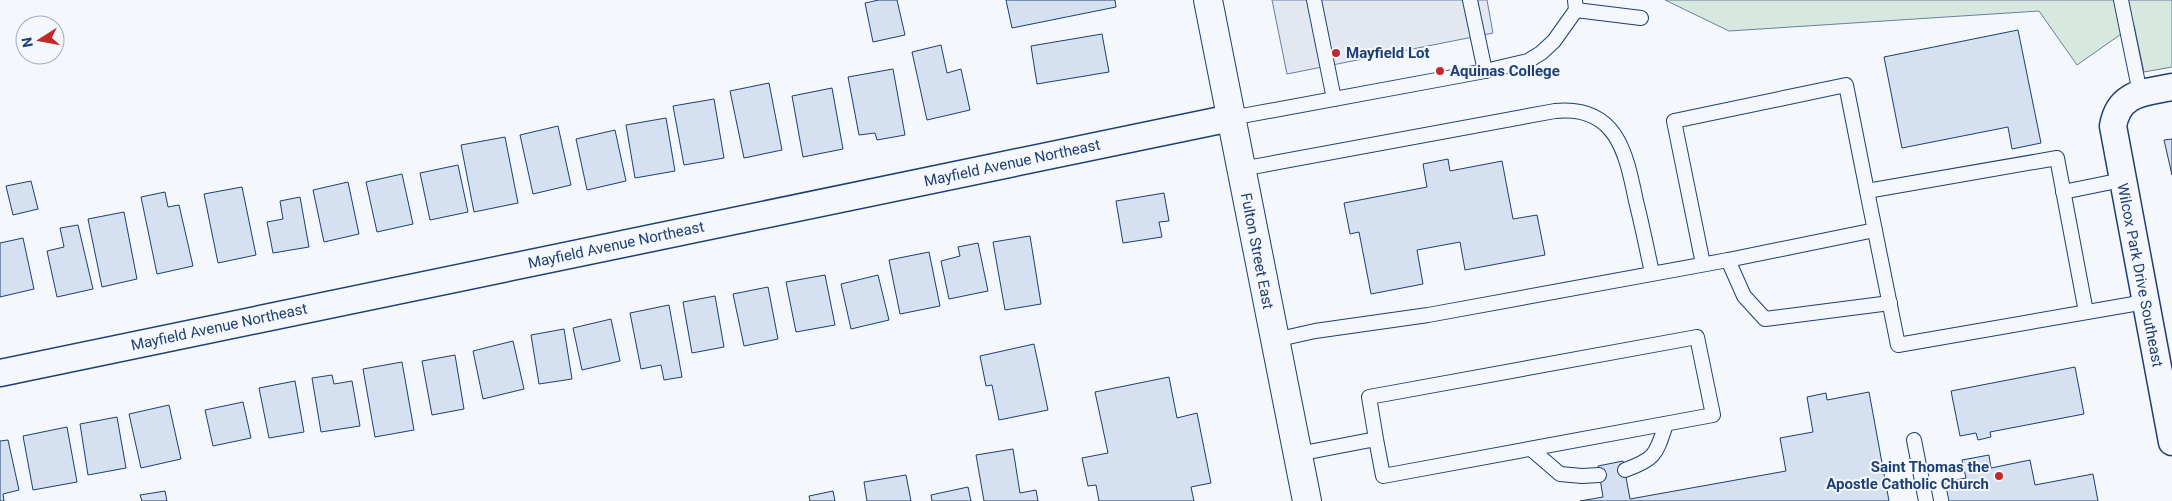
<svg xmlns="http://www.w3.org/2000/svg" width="2172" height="501" viewBox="0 0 2172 501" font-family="Roboto,sans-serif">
  <rect width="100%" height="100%" fill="#f4f7fb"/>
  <polygon fill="#d7e8df" stroke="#687fa3" points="1665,0 2172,0 2172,67 2144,72 2134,25 2077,65 2039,11 1729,31"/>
  <polygon fill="#e3e8f0" stroke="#687fa3" points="1272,0 1487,0 1493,33 1287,74"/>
  <g fill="#d5e0f0" stroke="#1d3f73">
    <polygon points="879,0 897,0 905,35 873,42 865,3"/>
    <polygon points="1006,0 1115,0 1116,7 1012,28"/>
    <polygon points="2018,30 2041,143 2012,149 2008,127 1902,148 1884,57"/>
    <polygon points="1102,34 1109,72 1037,84 1031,46"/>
    <polygon points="941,45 947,73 961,69 970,110 927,120 912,52"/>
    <polygon points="893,69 905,135 877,140 875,133 859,135 848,77"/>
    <polygon points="769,83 782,150 744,158 730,91"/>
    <polygon points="832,88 843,149 803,157 792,96"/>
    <polygon points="714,99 724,158 684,165 673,106"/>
    <polygon points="666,118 675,171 635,178 626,125"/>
    <polygon points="558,126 571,185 533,194 520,135"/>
    <polygon points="615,130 626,181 587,190 576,139"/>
    <polygon points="505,137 518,203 474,212 461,145"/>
    <polygon points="2172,139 2172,175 2164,140"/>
    <polygon points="1448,159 1450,171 1502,161 1513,219 1537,215 1545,255 1465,270 1460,242 1417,250 1423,284 1371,294 1359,232 1350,234 1344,203 1427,187 1423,164"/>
    <polygon points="458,165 468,212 430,220 420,173"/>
    <polygon points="402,174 413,224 377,232 366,182"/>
    <polygon points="31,181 38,209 13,215 6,186"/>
    <polygon points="348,182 359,234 324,242 313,190"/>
    <polygon points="242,187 256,255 218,263 204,194"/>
    <polygon points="165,192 168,207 179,205 193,266 157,274 141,197"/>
    <polygon points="1164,193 1169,221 1159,222 1162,237 1123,243 1116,201"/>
    <polygon points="300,197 309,247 273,253 267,222 283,219 280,201"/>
    <polygon points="124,212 137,279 102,287 88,219"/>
    <polygon points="78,225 93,289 57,297 47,251 64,247 60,228"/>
    <polygon points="1030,236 1041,304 1005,310 993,242"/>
    <polygon points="23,238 34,289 0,297 0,243"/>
    <polygon points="978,243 988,291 949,299 941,261 960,256 958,247"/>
    <polygon points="929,252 940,306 900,314 889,260"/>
    <polygon points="825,275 835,325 796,332 786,282"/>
    <polygon points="878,275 889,320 851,329 841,284"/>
    <polygon points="768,287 778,339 744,346 733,294"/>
    <polygon points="715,296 724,347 692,353 683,302"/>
    <polygon points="669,305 682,377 664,380 661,365 641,369 630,313"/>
    <polygon points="611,319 620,361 582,370 573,328"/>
    <polygon points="564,329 572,379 539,384 531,335"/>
    <polygon points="513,341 524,389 483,399 473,351"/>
    <polygon points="1034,344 1048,410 999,420 992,385 986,386 980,356"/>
    <polygon points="455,355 464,409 432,415 422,361"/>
    <polygon points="402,362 414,430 375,437 363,369"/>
    <polygon points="2075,367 2084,414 1990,432 1991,437 1978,440 1976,433 1960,436 1951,391"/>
    <polygon points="332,375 334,384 352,381 360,426 321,432 312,378"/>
    <polygon points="1169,377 1177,418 1197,413 1211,483 1191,487 1194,501 1099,501 1096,485 1088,486 1082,458 1108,453 1095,392"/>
    <polygon points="295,381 304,432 269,438 259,388"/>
    <polygon points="1869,392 1889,501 1580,501 1603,497 1598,466 1623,461 1630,499 1786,471 1780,438 1813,432 1807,397 1826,393 1827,400"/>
    <polygon points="243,402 251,438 213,446 205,410"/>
    <polygon points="169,405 181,459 141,468 129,414"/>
    <polygon points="117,417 126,468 88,475 80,424"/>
    <polygon points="67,427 77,482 33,490 23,436"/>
    <polygon points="8,440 19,490 3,494 4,501 0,501 0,441"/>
    <polygon points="1013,449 1020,493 1036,490 1038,501 984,501 976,455"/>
    <polygon points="1989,455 1991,468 2030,460 2035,485 2093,474 2098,501 1949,501 1945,482 1966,478 1962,460"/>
    <polygon points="906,475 911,501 867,501 864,482"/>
    <polygon points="968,487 971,501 932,501 931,495"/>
    <polygon points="165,491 167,501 142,501 140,495"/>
    <polygon points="833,491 835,501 810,501 809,496"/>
  </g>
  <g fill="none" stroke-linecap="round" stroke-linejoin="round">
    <g stroke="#1d3f73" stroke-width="16">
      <g id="lane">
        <polyline points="1314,0 1334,99"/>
        <polyline points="1470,0 1485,71"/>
        <polyline points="2121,0 2140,93"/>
        <polyline points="1576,10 1641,18"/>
        <polyline points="1231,118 1485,71 1528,61 1541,53 1554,41 1576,10 1575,0"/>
        <path d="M1241,169L1555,111C1617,105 1626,153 1636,201C1642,225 1647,249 1652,273"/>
        <polyline points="1867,191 1898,345 2145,302"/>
        <polyline points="2063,192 2122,180"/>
        <polyline points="1728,260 1875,230"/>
        <polyline points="1703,264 1674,121 1846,85 1867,191 2057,158 2086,312"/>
        <polyline points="1275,340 1315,331 1428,315 1728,260 1744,296 1765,319 1890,303"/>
        <polyline points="1914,440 1926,501"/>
        <polyline points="1531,449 1560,474 1582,476 1599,475"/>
        <polyline points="1298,454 1376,439 1383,476 1713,415 1697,337 1369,397 1376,439"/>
        <path d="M1625,470C1656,459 1656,454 1666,424"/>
      </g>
    </g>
    <g stroke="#1d3f73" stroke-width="29">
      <g id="street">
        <path d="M2172,87C2144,93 2119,92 2113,126L2172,442"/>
        <polyline points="0,373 1231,118"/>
      </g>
    </g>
    <g stroke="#1d3f73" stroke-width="30">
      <polyline id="primary" points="1208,0 1307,501"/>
    </g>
    <use href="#lane" stroke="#f4f7fb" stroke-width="14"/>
    <use href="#street" stroke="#f4f7fb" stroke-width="26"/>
    <use href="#primary" stroke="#f4f7fb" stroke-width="28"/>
  </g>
  <g fill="#c62828" stroke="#f4f7fb" stroke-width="2">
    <circle cx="1336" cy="53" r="5"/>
    <circle cx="1440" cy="71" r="5"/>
    <circle cx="1999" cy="476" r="5"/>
  </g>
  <g text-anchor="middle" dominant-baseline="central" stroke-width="4" stroke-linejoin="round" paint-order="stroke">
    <g font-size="15" font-weight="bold" fill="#1d3f73" stroke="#f4f7fb" text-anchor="start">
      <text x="1346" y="53">Mayfield Lot</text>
      <text x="1450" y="71">Aquinas College</text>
      <text x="1989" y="467" text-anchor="end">Saint Thomas the<tspan x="1989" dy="17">Apostle Catholic Church</tspan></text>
    </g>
    <g font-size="15" fill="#1d3f73" stroke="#f4f7fb">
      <text transform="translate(1012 163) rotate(-12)">Mayfield Avenue Northeast</text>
      <text transform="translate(616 245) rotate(-12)">Mayfield Avenue Northeast</text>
      <text transform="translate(1257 251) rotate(79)">Fulton Street East</text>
      <text transform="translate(2140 275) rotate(79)">Wilcox Park Drive Southeast</text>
      <text transform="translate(219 327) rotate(-12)">Mayfield Avenue Northeast</text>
    </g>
  </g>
  <g transform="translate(40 40) rotate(259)"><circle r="24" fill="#f4f7fb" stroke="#9eadc5"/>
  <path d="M0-4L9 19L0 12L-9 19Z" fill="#c62828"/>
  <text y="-8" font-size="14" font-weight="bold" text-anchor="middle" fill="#1d3f73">N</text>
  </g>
</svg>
